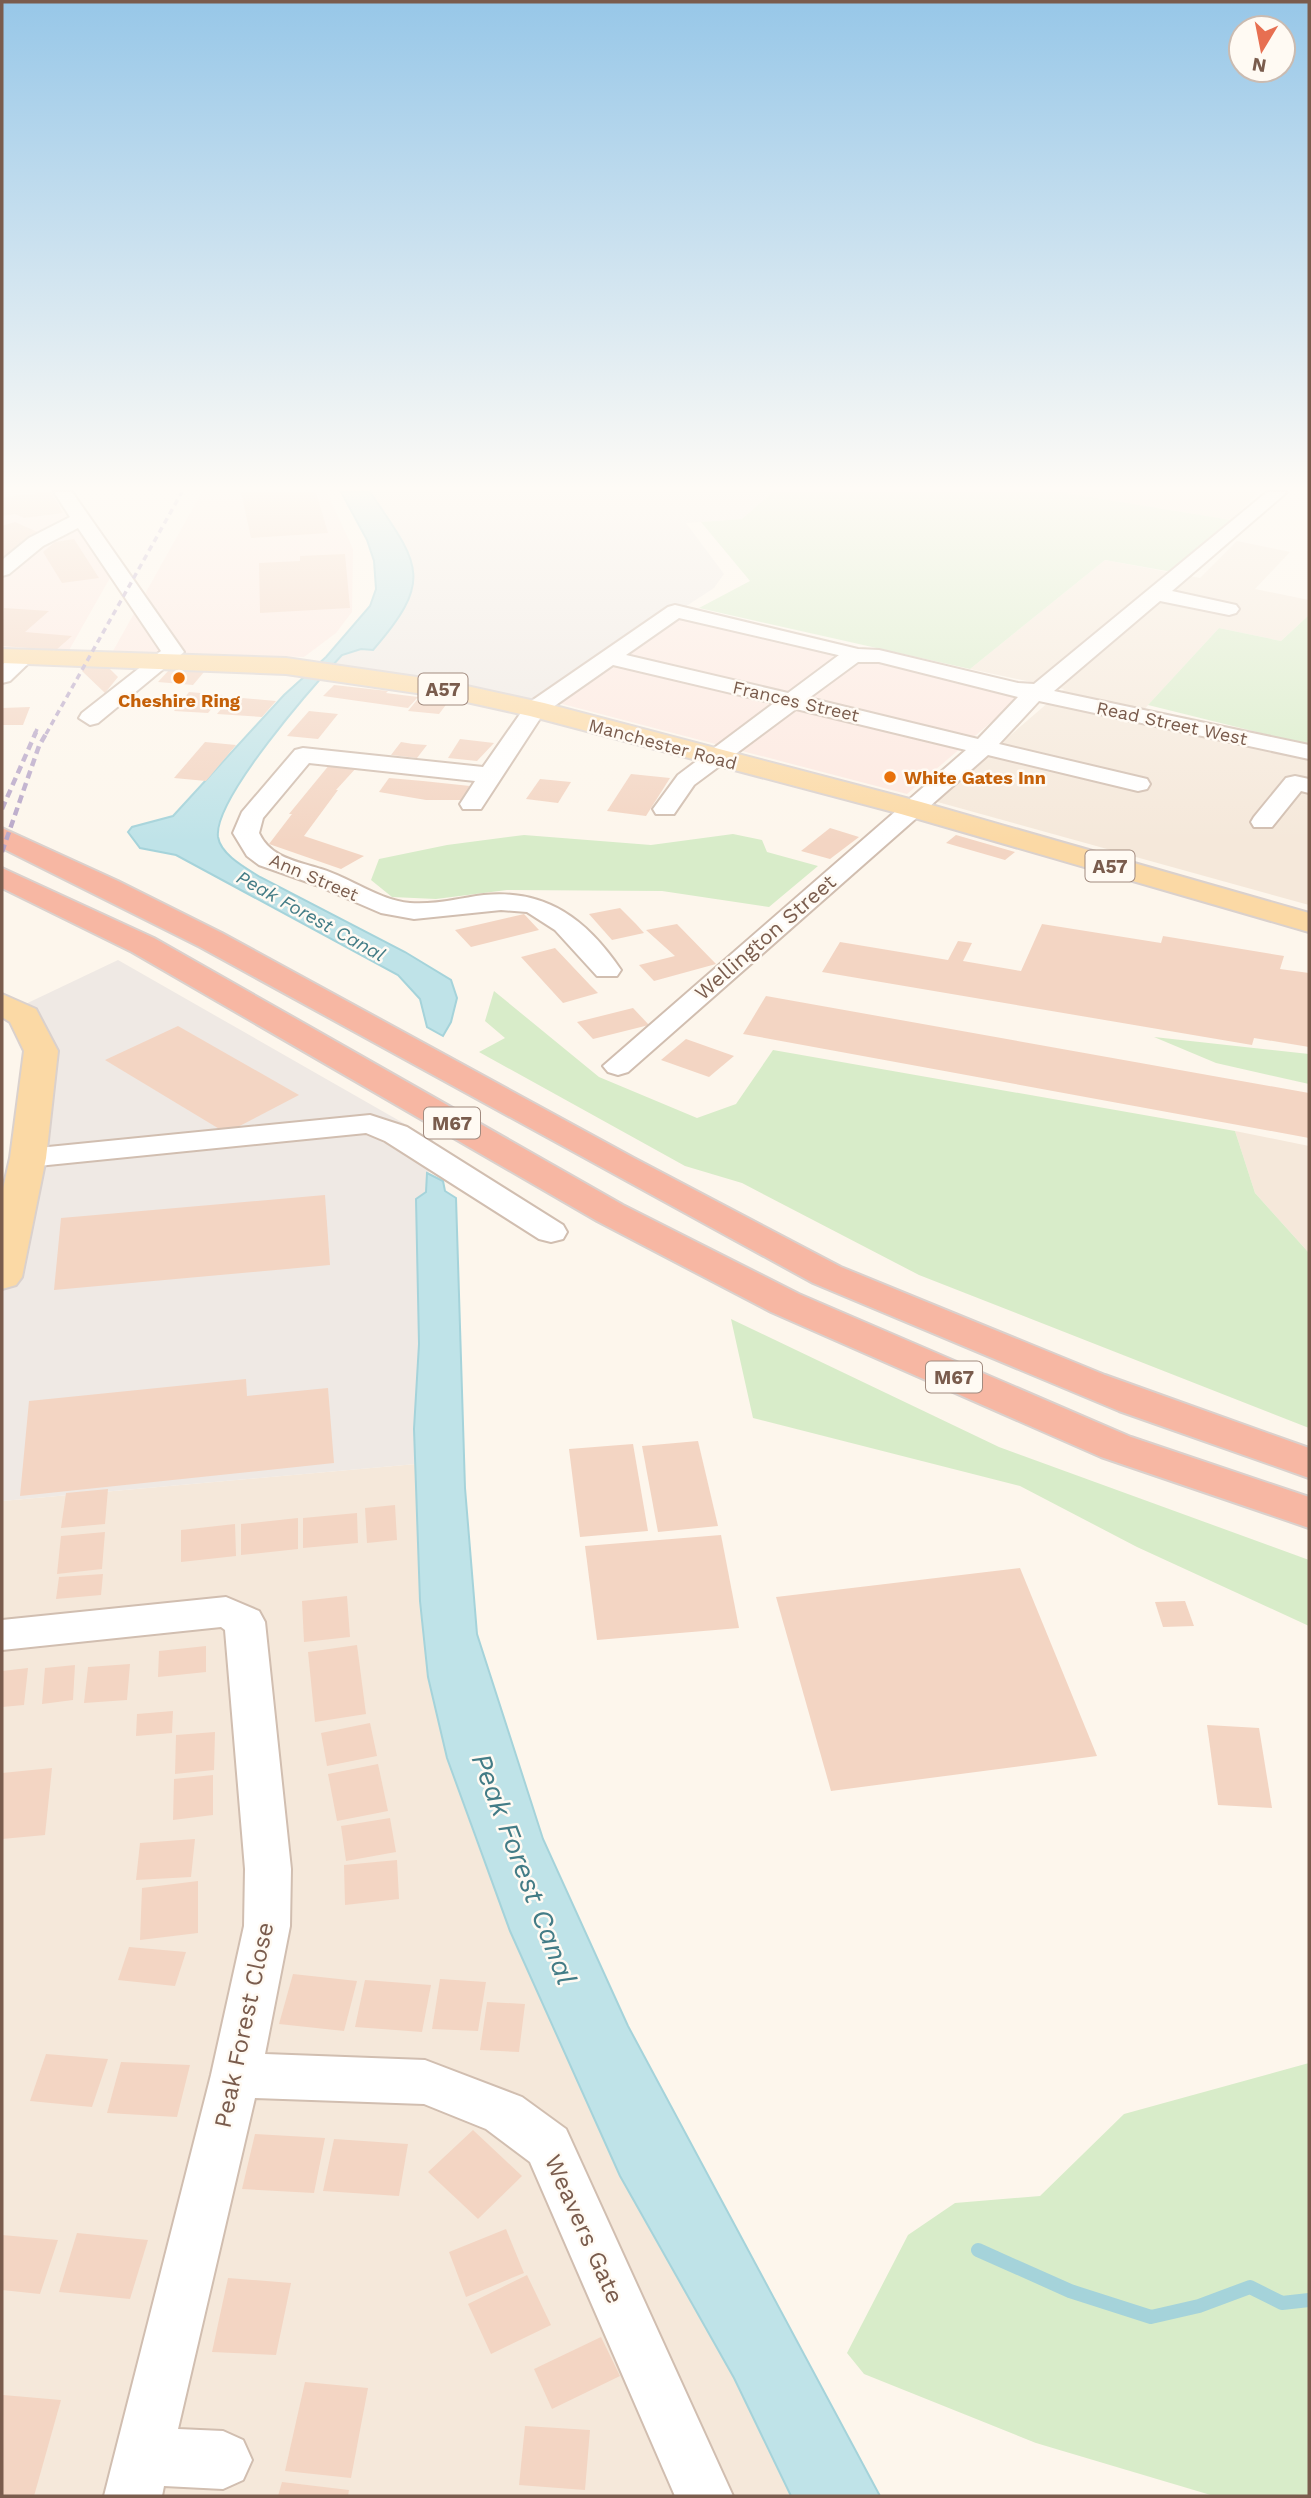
<svg xmlns="http://www.w3.org/2000/svg" width="1311" height="2498" viewBox="0 0 1311 2498" font-family="'Work Sans',sans-serif">
  <rect width="100%" height="100%" fill="#fdf6ec"/>
  <g fill="#f5e8da">
    <polygon points="1060,492 1259,492 1231,520"/>
    <polygon points="1237,541 1290,552 1255,589 1309,600 1309,615 1281,641 1219,628 1138,716 1309,757 1309,905 934,801 1064,689 970,669 1105,560 1200,578"/>
    <polygon points="1235,1131 1309,1146 1309,1253 1255,1193"/>
    <polygon points="416,1464 420,1601 428,1677 447,1758 475,1837 510,1931 620,2176 734,2378 791,2496 2,2496 2,1501"/>
  </g>
  <g fill="#fde8e0">
    <polygon points="2,492 52,492 111,576 68,652 2,649"/>
    <polygon points="202,492 327,492 353,549 352,612 336,633 304,657 113,651"/>
    <polygon points="678,619 1023,695 907,794 555,702"/>
  </g>
  <g fill="#efe9e4">
    <polygon points="354,492 772,492 773,494 742,519 686,523 724,574 714,588 608,657 528,702 322,668 388,597"/>
    <polygon points="118,960 433,1140 426,1192 416,1199 419,1344 416,1464 2,1501 2,1277 28,1158 37,1091 15,1009"/>
  </g>
  <g fill="#d8ecc9">
    <polygon points="773,492 1060,492 1231,520 1172,572 1105,560 970,669 699,608 750,581 701,522 742,519"/>
    <polygon points="1309,615 1309,745 1148,705 1219,628 1281,641"/>
    <polygon points="733,834 762,840 767,852 818,866 769,907 662,891 507,890 436,899 392,897 371,880 379,859 447,845 524,835 651,845"/>
    <polygon points="494,991 599,1077 697,1118 736,1104 773,1050 1235,1131 1255,1193 1309,1253 1309,1428 919,1275 742,1183 685,1166 479,1052 505,1038 485,1021"/>
    <polygon points="1154,1037 1309,1054 1309,1084 1216,1063"/>
    <polygon points="731,1319 999,1447 1309,1560 1309,1626 1137,1547 1020,1486 753,1418"/>
    <polygon points="1309,2063 1309,2496 1214,2496 1036,2443 864,2374 847,2353 908,2235 955,2203 1040,2196 1124,2114"/>
  </g>
  <g fill="#bfe3e8" stroke="#a5d3da" stroke-width="2">
    <path d="M341,492H370C419,564 435,579 373,650L361,649L342,655C315,684 213,799 218,837C221,855 246,868 260,877L405,952L451,980L457,998L451,1022L443,1036L427,1027L420,999L398,975L176,855L140,848L128,832L132,827L173,816L284,695L326,657L370,606L376,589L374,561L367,540Z"/>
    <polygon points="427,1173 443,1181 445,1191 456,1198 465,1488 477,1634 543,1839 628,2026 880,2496 791,2496 734,2378 620,2176 510,1931 447,1758 428,1677 420,1601 414,1429 419,1344 416,1199 426,1192"/>
  </g>
  <g fill="none" stroke-linecap="round" stroke-linejoin="round">
    <polyline stroke="#a5d3da" stroke-width="14" points="978,2250 1070,2291 1151,2317 1199,2306 1250,2287 1282,2303 1309,2300"/>
  </g>
  <g fill="#f3d5c3">
    <polygon points="51,492 63,513 24,518 15,514 2,516 2,493 4,497"/>
    <polygon points="241,492 316,492 328,533 251,538"/>
    <polygon points="15,522 42,534 8,558 2,555 2,526"/>
    <polygon points="74,539 99,578 62,583 43,552 55,542"/>
    <polygon points="345,554 350,608 260,613 259,563 300,561 300,556"/>
    <polygon points="4,608 49,611 25,632 72,636 56,650 2,646"/>
    <polygon points="93,652 118,677 105,693 82,671"/>
    <polygon points="169,670 204,672 193,685 158,682"/>
    <polygon points="334,685 388,691 386,693 418,697 408,708 323,696"/>
    <polygon points="189,692 223,695 208,713 174,711"/>
    <polygon points="231,697 276,701 262,717 217,714"/>
    <polygon points="417,700 432,701 448,702 439,714 408,711"/>
    <polygon points="30,707 23,725 2,725 2,708"/>
    <polygon points="309,711 338,714 318,739 287,736"/>
    <polygon points="460,739 494,743 477,761 448,758"/>
    <polygon points="205,742 236,745 206,781 174,778"/>
    <polygon points="401,742 413,744 427,745 417,758 391,755"/>
    <polygon points="330,764 357,767 336,790 338,790 304,836 364,856 341,869 269,844 292,814 289,814"/>
    <polygon points="631,774 670,778 646,816 607,811"/>
    <polygon points="389,778 423,781 470,786 461,800 426,800 379,792"/>
    <polygon points="540,779 571,782 558,803 526,799"/>
    <polygon points="830,828 859,837 830,859 801,851"/>
    <polygon points="956,835 1015,852 1005,860 946,843"/>
    <polygon points="620,908 636,924 644,933 612,940 589,914"/>
    <polygon points="524,914 539,930 471,947 455,930"/>
    <polygon points="677,924 716,964 654,981 639,965 675,956 646,930"/>
    <polygon points="1042,924 1161,943 1163,936 1284,956 1280,969 1309,973 1309,1047 1254,1038 1252,1045 822,972 840,942 948,960 958,941 972,943 963,961 1021,971"/>
    <polygon points="555,948 590,985 598,993 563,1003 521,957"/>
    <polygon points="766,996 1309,1093 1309,1138 743,1034"/>
    <polygon points="633,1008 649,1025 593,1039 577,1022"/>
    <polygon points="178,1026 299,1095 226,1133 105,1060"/>
    <polygon points="686,1039 734,1056 709,1077 661,1060"/>
    <polygon points="325,1195 330,1265 54,1290 61,1218"/>
    <polygon points="246,1379 247,1396 328,1388 334,1463 20,1496 29,1401"/>
    <polygon points="698,1441 718,1526 658,1532 642,1446"/>
    <polygon points="633,1444 648,1531 580,1537 569,1449"/>
    <polygon points="108,1489 105,1524 61,1528 66,1493"/>
    <polygon points="395,1505 397,1540 367,1543 365,1508"/>
    <polygon points="357,1513 358,1543 303,1548 303,1518"/>
    <polygon points="298,1518 298,1549 241,1555 241,1524"/>
    <polygon points="235,1524 236,1556 181,1562 181,1530"/>
    <polygon points="105,1532 102,1569 57,1574 61,1536"/>
    <polygon points="721,1535 739,1628 597,1640 585,1546"/>
    <polygon points="1020,1568 1097,1756 831,1791 776,1597"/>
    <polygon points="103,1574 101,1595 56,1599 59,1577"/>
    <polygon points="347,1596 350,1637 304,1642 302,1601"/>
    <polygon points="1185,1601 1194,1626 1163,1627 1155,1602"/>
    <polygon points="357,1645 366,1714 315,1722 308,1652"/>
    <polygon points="206,1646 206,1672 158,1677 159,1651"/>
    <polygon points="130,1664 127,1700 84,1703 88,1667"/>
    <polygon points="75,1665 73,1700 42,1704 45,1668"/>
    <polygon points="28,1668 24,1705 2,1707 2,1671"/>
    <polygon points="173,1711 172,1733 136,1736 137,1714"/>
    <polygon points="370,1723 377,1756 327,1766 321,1733"/>
    <polygon points="1207,1725 1259,1728 1272,1808 1218,1805"/>
    <polygon points="215,1732 214,1770 175,1774 176,1735"/>
    <polygon points="378,1764 388,1811 337,1821 328,1774"/>
    <polygon points="52,1768 45,1835 2,1839 2,1773"/>
    <polygon points="213,1775 213,1815 173,1820 174,1779"/>
    <polygon points="390,1818 396,1852 346,1861 341,1826"/>
    <polygon points="195,1839 191,1877 136,1880 140,1843"/>
    <polygon points="397,1860 399,1899 345,1905 344,1865"/>
    <polygon points="198,1881 198,1933 140,1940 142,1888"/>
    <polygon points="129,1947 186,1952 175,1986 118,1980"/>
    <polygon points="293,1974 357,1981 344,2031 279,2024"/>
    <polygon points="440,1979 486,1982 478,2031 432,2029"/>
    <polygon points="365,1980 431,1985 422,2032 355,2027"/>
    <polygon points="487,2002 525,2004 519,2052 480,2050"/>
    <polygon points="46,2054 108,2059 92,2107 30,2101"/>
    <polygon points="121,2062 190,2065 177,2117 107,2113"/>
    <polygon points="473,2130 522,2176 478,2219 428,2172"/>
    <polygon points="255,2134 325,2138 314,2193 242,2189"/>
    <polygon points="334,2139 408,2144 399,2196 323,2191"/>
    <polygon points="506,2229 524,2273 466,2297 449,2252"/>
    <polygon points="77,2233 148,2240 130,2299 59,2292"/>
    <polygon points="2,2235 58,2240 40,2294 2,2290"/>
    <polygon points="527,2275 551,2325 491,2354 468,2304"/>
    <polygon points="228,2278 291,2283 276,2355 212,2352"/>
    <polygon points="601,2337 620,2376 552,2409 534,2369"/>
    <polygon points="305,2382 368,2388 351,2478 285,2471"/>
    <polygon points="3,2395 61,2400 34,2496 2,2496"/>
    <polygon points="525,2426 590,2430 585,2490 519,2485"/>
    <polygon points="282,2482 349,2490 348,2496 278,2496"/>
  </g>
  <g fill="none" stroke-linecap="round" stroke-linejoin="round">
    <g stroke="#d1beb0" stroke-width="4">
      <g id="street">
        <polygon points="54,492 72,492 184,652 98,723 90,725 79,718 82,713 161,651 78,528 43,546 9,574 2,576 2,560 29,538 70,517"/>
        <path d="M1267,492H1287L1172,591L1236,605L1239,609L1236,613L1229,615L1160,601L1054,691L1309,745V759L1039,701L999,744L1147,779L1150,784L1147,789L1138,791L988,755L628,1072L618,1075L608,1072L603,1066L966,750L796,709L694,785L674,814H656L653,809L678,775L774,703L613,665L543,714L481,809H463L460,804L475,781L309,763L263,818L259,833C271,858 296,861 321,869C351,878 378,900 410,903C435,905 460,898 484,895C547,889 587,920 621,970L617,976H597L555,930L527,912L501,910L414,919L381,913L316,885L259,865L247,856L233,833L242,812L295,750L303,748L483,767L527,704L668,607L675,605L858,649L879,650L1018,683L1034,684ZM679,618L838,655H839L788,693L626,655ZM858,662H879L1018,697L978,739L809,698Z"/>
        <polygon points="24,651 35,657 10,681 2,683 2,665 16,652"/>
        <polygon points="1295,776 1309,779 1309,793 1301,791 1272,827 1254,827 1251,822 1254,817 1286,778"/>
        <polygon points="370,1115 407,1127 563,1225 567,1232 563,1239 551,1242 539,1239 385,1141 366,1133 28,1167 17,1165 12,1158 17,1151 28,1149"/>
        <polygon points="226,1597 259,1611 265,1622 291,1869 290,1926 265,2054 425,2060 522,2097 566,2129 733,2496 675,2496 530,2162 486,2129 424,2104 255,2098 178,2429 223,2431 243,2440 252,2460 243,2480 223,2489 164,2486 162,2496 104,2496 211,2075 244,1926 245,1869 225,1630 221,1627 2,1650 2,1620"/>
      </g>
    </g>
    <g stroke="#dad1cd" stroke-width="4">
      <g id="primary">
        <polygon points="2,649 286,658 444,681 544,703 921,802 1309,913 1309,932 901,814 530,716 444,697 286,674 2,663"/>
        <polygon points="2,994 36,1009 58,1051 46,1158 22,1277 16,1285 2,1289 2,1193 10,1158 24,1051 10,1022 2,1017"/>
      </g>
    </g>
    <g stroke="#dad1cd" stroke-width="4">
      <g id="highway">
        <polygon points="2,828 118,881 222,933 634,1158 841,1267 1105,1375 1309,1448 1309,1478 1119,1411 813,1283 200,947 2,848"/>
        <polygon points="2,868 154,938 623,1205 799,1294 1131,1437 1309,1497 1309,1528 1101,1457 771,1312 597,1221 132,952 2,888"/>
      </g>
    </g>
    <use href="#street" fill="#fff" fill-rule="evenodd"/>
    <use href="#primary" fill="#fbd9a5" fill-rule="evenodd"/>
    <use href="#highway" fill="#f7b7a3" fill-rule="evenodd"/>
    <g stroke="#b9a8c9" stroke-width="3.5" stroke-dasharray="6 4.5" stroke-linecap="butt">
      <polyline points="35,734 37,729"/>
      <polyline points="46,734 182,492"/>
    </g>
    <g stroke="#b9a8c9" stroke-width="4.5" stroke-dasharray="8 5" stroke-linecap="butt">
      <polyline points="2,809 36,732"/>
      <polyline points="2,852 39,746 47,732"/>
    </g>
  </g>
  <linearGradient id="sky" x2="0" y2="1"><stop stop-color="#97c7e8"/><stop offset="0.58" stop-color="#fefbf6"/><stop offset="1" stop-color="#fefbf6" stop-opacity="0"/></linearGradient>
  <rect width="1311" height="842" fill="url(#sky)"/>
  <g fill="#e8710a" stroke="#fffaf3" stroke-width="2.5">
    <circle cx="179" cy="678" r="7"/>
    <circle cx="890" cy="777" r="7"/>
  </g>
  <g text-anchor="middle" dominant-baseline="central" stroke-width="5" stroke-linejoin="round" paint-order="stroke">
    <g font-size="18" font-weight="bold" fill="#c56008" stroke="#fffaf3">
      <text x="179" y="700">Cheshire Ring</text>
      <text x="904" y="777" text-anchor="start">White Gates Inn</text>
    </g>
    <g font-size="18" fill="#7a5c4d" stroke="#fffaf3">
      <text transform="translate(796 701) rotate(13)">Frances Street</text>
      <text transform="translate(1172 723) rotate(12)">Read Street West</text>
      <text transform="translate(663 744) rotate(15)">Manchester Road</text>
      <text transform="translate(314 877) rotate(23)">Ann Street</text>
    </g>
    <g fill="#fffaf3" stroke="#a28b7f" stroke-width="2">
      <rect x="418.5" y="673.5" width="49" height="31" rx="5"/>
      <rect x="1085.5" y="850.5" width="49" height="31" rx="5"/>
      <rect x="424" y="1107.5" width="56" height="31" rx="5"/>
      <rect x="926" y="1361.5" width="56" height="31" rx="5"/>
    </g>
    <g font-size="19" font-weight="bold" fill="#7a5c4d">
      <text x="443" y="689">A57</text>
      <text x="1110" y="866">A57</text>
      <text x="452" y="1123">M67</text>
      <text x="954" y="1377">M67</text>
    </g>
    <g font-size="19" font-style="italic" fill="#437c86" stroke="#fffaf3">
      <text transform="translate(311 916) rotate(29)">Peak Forest Canal</text>
    </g>
    <g font-size="21" fill="#7a5c4d" stroke="#fffaf3">
      <text transform="translate(765 937) rotate(-41)">Wellington Street</text>
    </g>
    <g font-size="24" fill="#7a5c4d" stroke="#fffaf3">
      <text transform="translate(244 2025) rotate(-78)">Peak Forest Close</text>
      <text transform="translate(584 2229) rotate(66)">Weavers Gate</text>
    </g>
    <g font-size="28" font-style="italic" fill="#437c86" stroke="#fffaf3">
      <text transform="translate(524 1869) rotate(69)">Peak Forest Canal</text>
    </g>
  </g>
  <rect width="1311" height="2498" fill="none" stroke="#7a5c4d" stroke-width="7"/>
  <g transform="translate(1262 49) rotate(190)"><circle r="33" fill="#fffaf3" stroke="#cabbb1" stroke-width="2"/>
  <path d="M0-5L12 26L0 18L-12 26Z" fill="#e76f51"/>
  <text y="-10" font-size="19" font-weight="bold" text-anchor="middle" fill="#7a5c4d">N</text>
  </g>
</svg>
